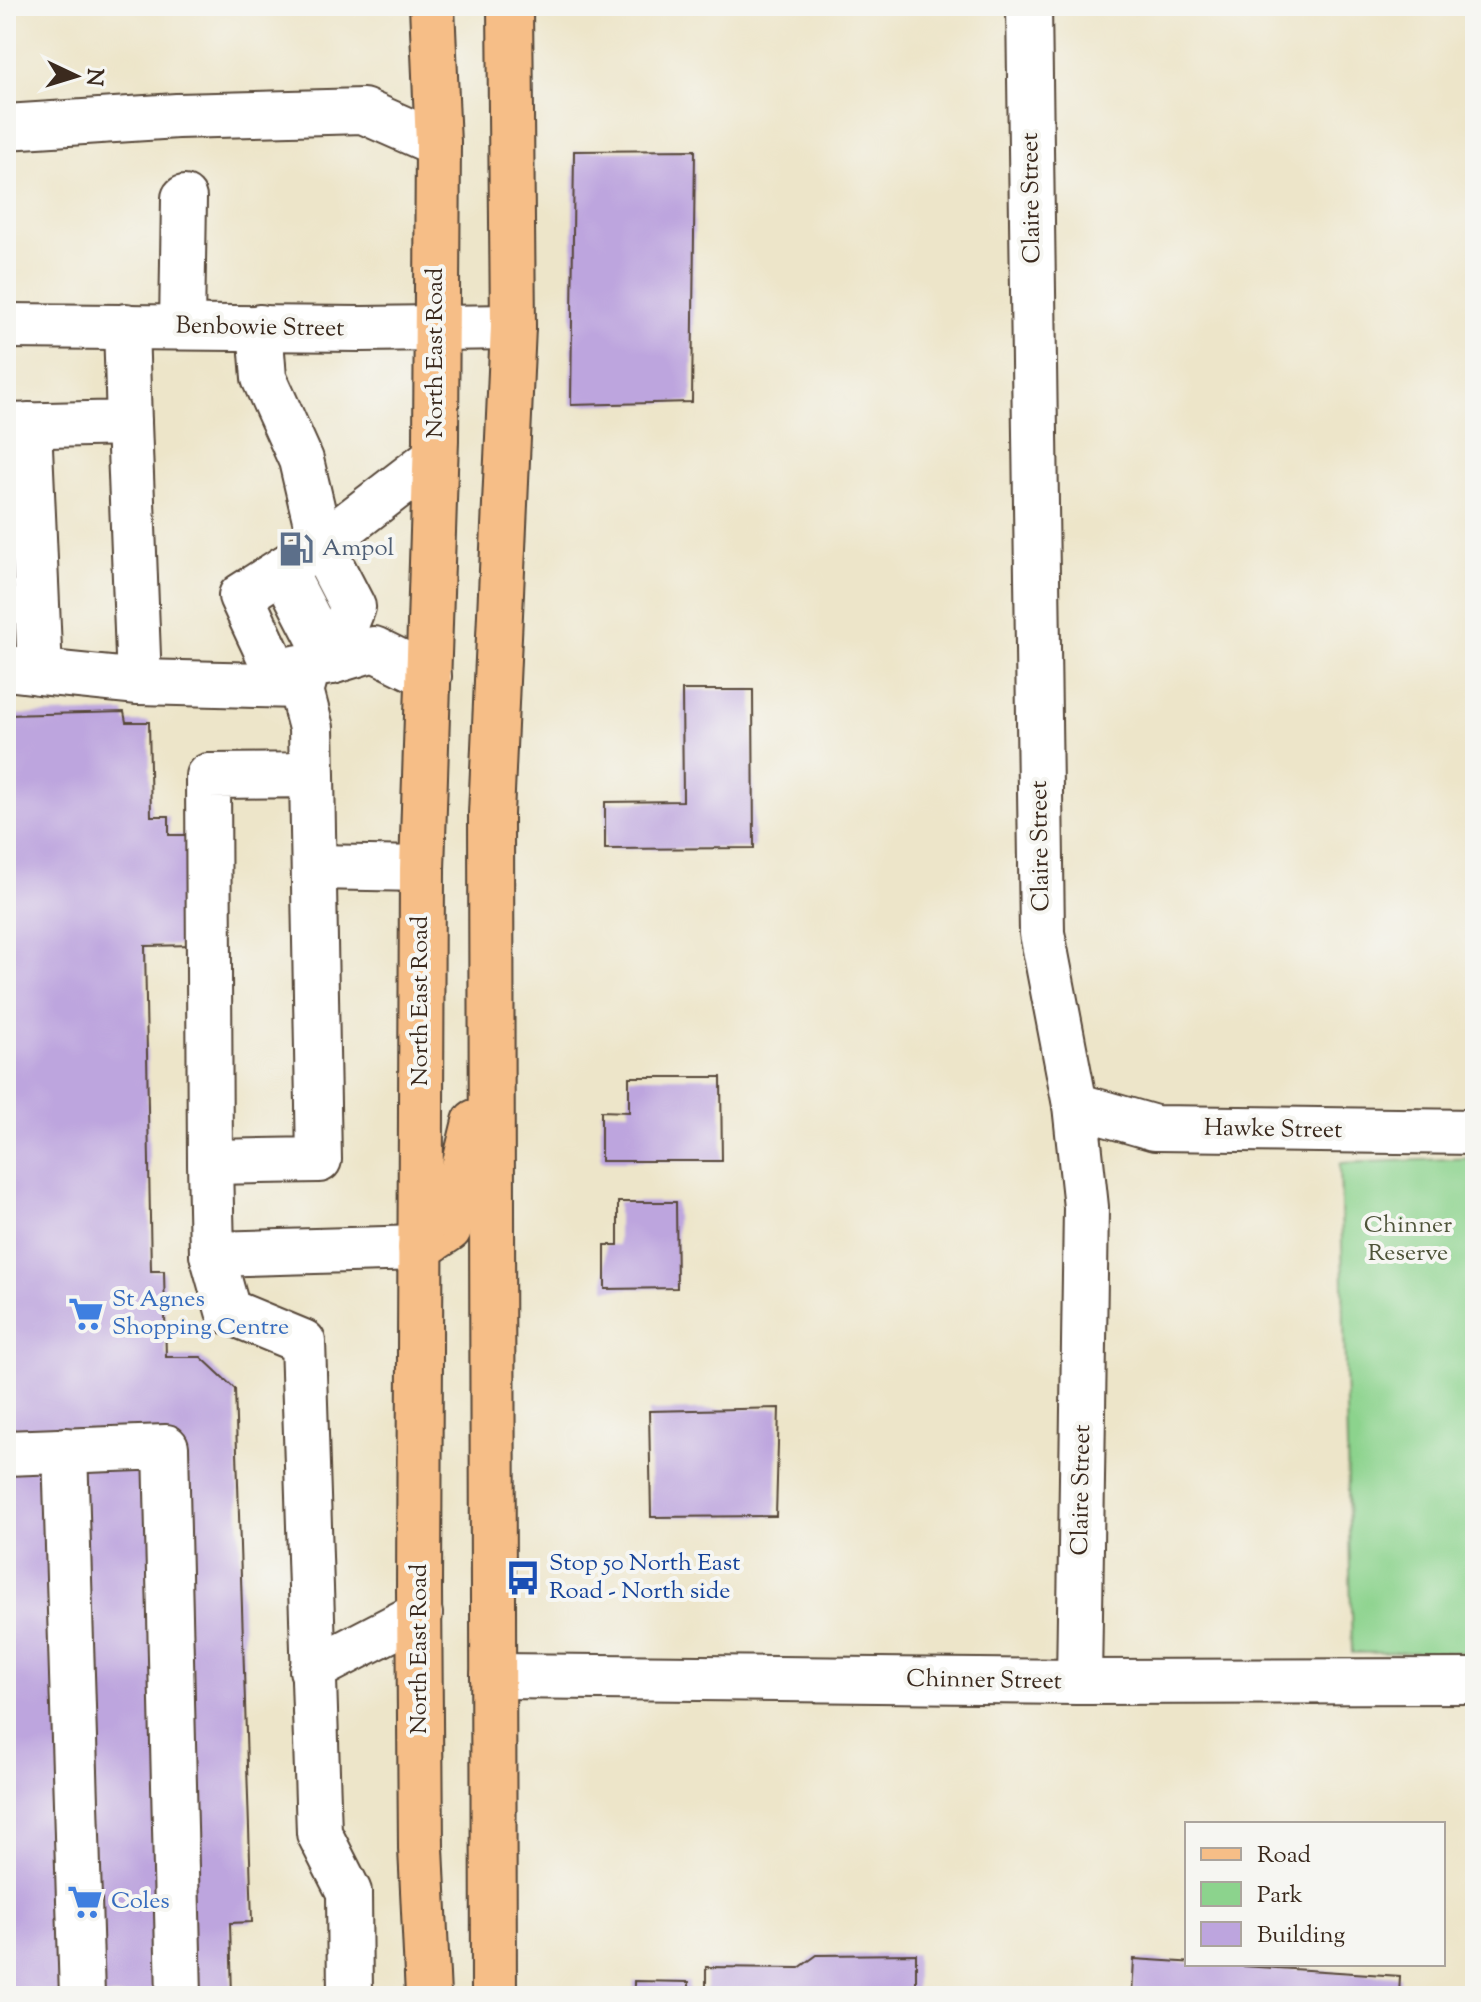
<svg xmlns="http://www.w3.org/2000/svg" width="1481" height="2002" viewBox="0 0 1481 2002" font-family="'Sorts Mill Goudy',serif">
  <rect width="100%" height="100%" fill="#f6f6f2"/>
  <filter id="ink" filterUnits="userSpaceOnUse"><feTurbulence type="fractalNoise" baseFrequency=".0125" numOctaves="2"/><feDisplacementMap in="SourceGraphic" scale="16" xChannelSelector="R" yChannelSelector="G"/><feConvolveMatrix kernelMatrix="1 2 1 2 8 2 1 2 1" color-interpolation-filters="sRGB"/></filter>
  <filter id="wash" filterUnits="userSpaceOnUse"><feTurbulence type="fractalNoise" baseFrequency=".006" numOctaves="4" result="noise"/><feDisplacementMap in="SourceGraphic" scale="32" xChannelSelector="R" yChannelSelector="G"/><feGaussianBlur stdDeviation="1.8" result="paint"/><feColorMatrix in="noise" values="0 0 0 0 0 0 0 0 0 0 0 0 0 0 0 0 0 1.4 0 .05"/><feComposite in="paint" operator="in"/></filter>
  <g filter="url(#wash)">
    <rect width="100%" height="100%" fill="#ede5c9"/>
    <polygon fill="#8cd38d" stroke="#647e56" stroke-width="2" points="1475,1158 1475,1652 1352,1653 1340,1163"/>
    <g id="blocks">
      <g fill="#bda5de">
        <polygon points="695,150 692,402 571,405 574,151"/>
        <polygon points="682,690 753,690 754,848 605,849 605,802 683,801"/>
        <polygon points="124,712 126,722 149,722 151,816 169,816 169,835 192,835 194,945 145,946 151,1271 164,1271 166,1357 201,1357 235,1389 252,1922 230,1923 232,1996 6,1996 6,715"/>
        <polygon points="629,1077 721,1077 722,1161 601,1161 601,1111 629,1112"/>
        <polygon points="618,1202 676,1202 677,1288 605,1289 605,1245 618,1245"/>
        <polygon points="779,1408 776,1516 651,1517 649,1411"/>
        <polygon points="916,1954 916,1996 706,1996 706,1967 799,1968 817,1955"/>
        <polygon points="1134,1959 1400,1976 1399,1996 1132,1996"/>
        <polygon points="634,1981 689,1982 689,1996 634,1996"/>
      </g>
    </g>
  </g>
  <g filter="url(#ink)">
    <use href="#blocks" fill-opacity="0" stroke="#564638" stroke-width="2"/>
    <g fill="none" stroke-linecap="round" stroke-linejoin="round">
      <g stroke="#564638" stroke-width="48">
        <g id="minor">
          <polyline points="1029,6 1042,933 1075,1105 1086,1207 1079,1682"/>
          <polyline points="6,127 177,116 363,111 438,144"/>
          <polyline points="6,326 361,329 513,327"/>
          <polyline points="182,326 184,198"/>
          <polyline points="260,327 264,378 301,460 321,545 353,607 331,662 374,649 429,676"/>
          <polyline points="6,426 129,423 126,326"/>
          <polyline points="283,569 331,662"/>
          <polyline points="331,662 276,671 241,596 321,545 435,457"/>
          <polyline points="6,668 40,672 29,425"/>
          <polyline points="40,672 139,682 129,423"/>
          <polyline points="139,682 300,686 304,682"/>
          <polyline points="300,686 311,728 312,775 319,1160 210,1162 208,776 312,775"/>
          <polyline points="314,867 422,869"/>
          <polyline points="1075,1105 1155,1128 1475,1132"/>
          <polyline points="210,1162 212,1254 420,1248"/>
          <polyline points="212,1254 228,1311 303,1342 319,1833 349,1892 350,1996"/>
          <polyline points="65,1450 82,1996"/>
          <polyline points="6,1453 166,1447 179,1996"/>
          <polyline points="312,1670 420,1614"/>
          <polyline points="493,1676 1079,1682 1475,1681"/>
        </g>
      </g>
      <g stroke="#564638" stroke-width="48">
        <g id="major">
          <polyline points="420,1248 449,1229 475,1122"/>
          <polyline points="428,1996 421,1848 419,1590 422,869 436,440 438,144 432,6"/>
          <polyline points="494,1996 491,814 513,327 510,6"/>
        </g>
      </g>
      <use href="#minor" stroke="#fff" stroke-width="44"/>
      <use href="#major" stroke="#f6be87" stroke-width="44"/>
    </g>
  </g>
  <defs>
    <g id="fuel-bare" transform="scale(2.76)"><path d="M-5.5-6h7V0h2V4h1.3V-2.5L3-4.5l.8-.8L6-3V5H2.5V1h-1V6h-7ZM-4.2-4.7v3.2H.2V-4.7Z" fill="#5c6f8a" stroke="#f6f6f2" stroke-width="2.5" paint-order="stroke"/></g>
    <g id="supermarket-bare" transform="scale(2.76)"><path d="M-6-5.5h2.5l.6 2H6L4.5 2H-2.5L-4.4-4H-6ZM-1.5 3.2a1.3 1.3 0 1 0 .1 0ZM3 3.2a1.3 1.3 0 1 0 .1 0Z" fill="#3f7fe0" stroke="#f6f6f2" stroke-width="2.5" paint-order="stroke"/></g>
    <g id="bus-bare" transform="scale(2.76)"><path d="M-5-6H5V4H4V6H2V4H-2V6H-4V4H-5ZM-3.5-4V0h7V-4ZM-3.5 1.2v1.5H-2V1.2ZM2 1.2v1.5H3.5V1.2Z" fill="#1a4fb4" stroke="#f6f6f2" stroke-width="2.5" paint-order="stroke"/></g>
  </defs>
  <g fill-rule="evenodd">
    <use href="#fuel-bare" x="296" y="549"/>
    <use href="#supermarket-bare" x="86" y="1314"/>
    <use href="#bus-bare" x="523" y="1578"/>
    <use href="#supermarket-bare" x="85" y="1902"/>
  </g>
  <g text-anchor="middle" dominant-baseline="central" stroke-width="8" stroke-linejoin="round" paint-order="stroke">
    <g font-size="24" fill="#3b2a1e" stroke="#f6f6f2">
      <text transform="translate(1032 198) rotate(-91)">Claire Street</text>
      <text transform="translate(260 328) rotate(1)">Benbowie Street</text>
      <text transform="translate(436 353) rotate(-90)">North East Road</text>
      <text transform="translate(1041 846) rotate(-91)">Claire Street</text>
      <text transform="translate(421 1001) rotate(-90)">North East Road</text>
      <text transform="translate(1273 1130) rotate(1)">Hawke Street</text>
      <text transform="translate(1082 1490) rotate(-89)">Claire Street</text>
      <text transform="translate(420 1649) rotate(-90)">North East Road</text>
      <text transform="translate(984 1681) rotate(1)">Chinner Street</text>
    </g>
    <g font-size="24" fill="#4e5e75" stroke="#f6f6f2" text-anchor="start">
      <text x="322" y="549">Ampol</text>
    </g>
    <g font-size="24" fill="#4f543a" stroke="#f6f6f2">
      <text x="1408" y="1226">Chinner<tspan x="1408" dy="28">Reserve</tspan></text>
    </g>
    <g font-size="24" fill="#366cbe" stroke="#f6f6f2" text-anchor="start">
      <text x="112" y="1300">St Agnes<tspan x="112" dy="28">Shopping Centre</tspan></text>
      <text x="111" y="1902">Coles</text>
    </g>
    <g font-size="24" fill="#164399" stroke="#f6f6f2" text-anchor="start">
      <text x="549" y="1564">Stop 50 North East<tspan x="549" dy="28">Road - North side</tspan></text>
    </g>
  </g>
  <rect width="1481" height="2002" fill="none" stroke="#f6f6f2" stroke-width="32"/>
  <rect x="1185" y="1822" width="260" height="144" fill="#f6f6f2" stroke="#aba49d" stroke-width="2"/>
  <rect x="1201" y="1848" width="40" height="12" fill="#f6be87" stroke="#aba49d" stroke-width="2"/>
  <text x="1257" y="1862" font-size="24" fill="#3b2a1e">Road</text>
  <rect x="1201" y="1882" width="40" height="24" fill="#8cd38d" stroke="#aba49d" stroke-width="2"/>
  <text x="1257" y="1902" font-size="24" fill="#3b2a1e">Park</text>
  <rect x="1201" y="1922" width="40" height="24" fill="#bda5de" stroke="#aba49d" stroke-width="2"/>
  <text x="1257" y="1942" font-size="24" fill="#3b2a1e">Building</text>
  <g transform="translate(76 76) rotate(94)" stroke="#f6f6f2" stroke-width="6" paint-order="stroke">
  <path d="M0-6L14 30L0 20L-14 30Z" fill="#3b2a1e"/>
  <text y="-12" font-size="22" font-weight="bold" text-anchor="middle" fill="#3b2a1e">N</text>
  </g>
</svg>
